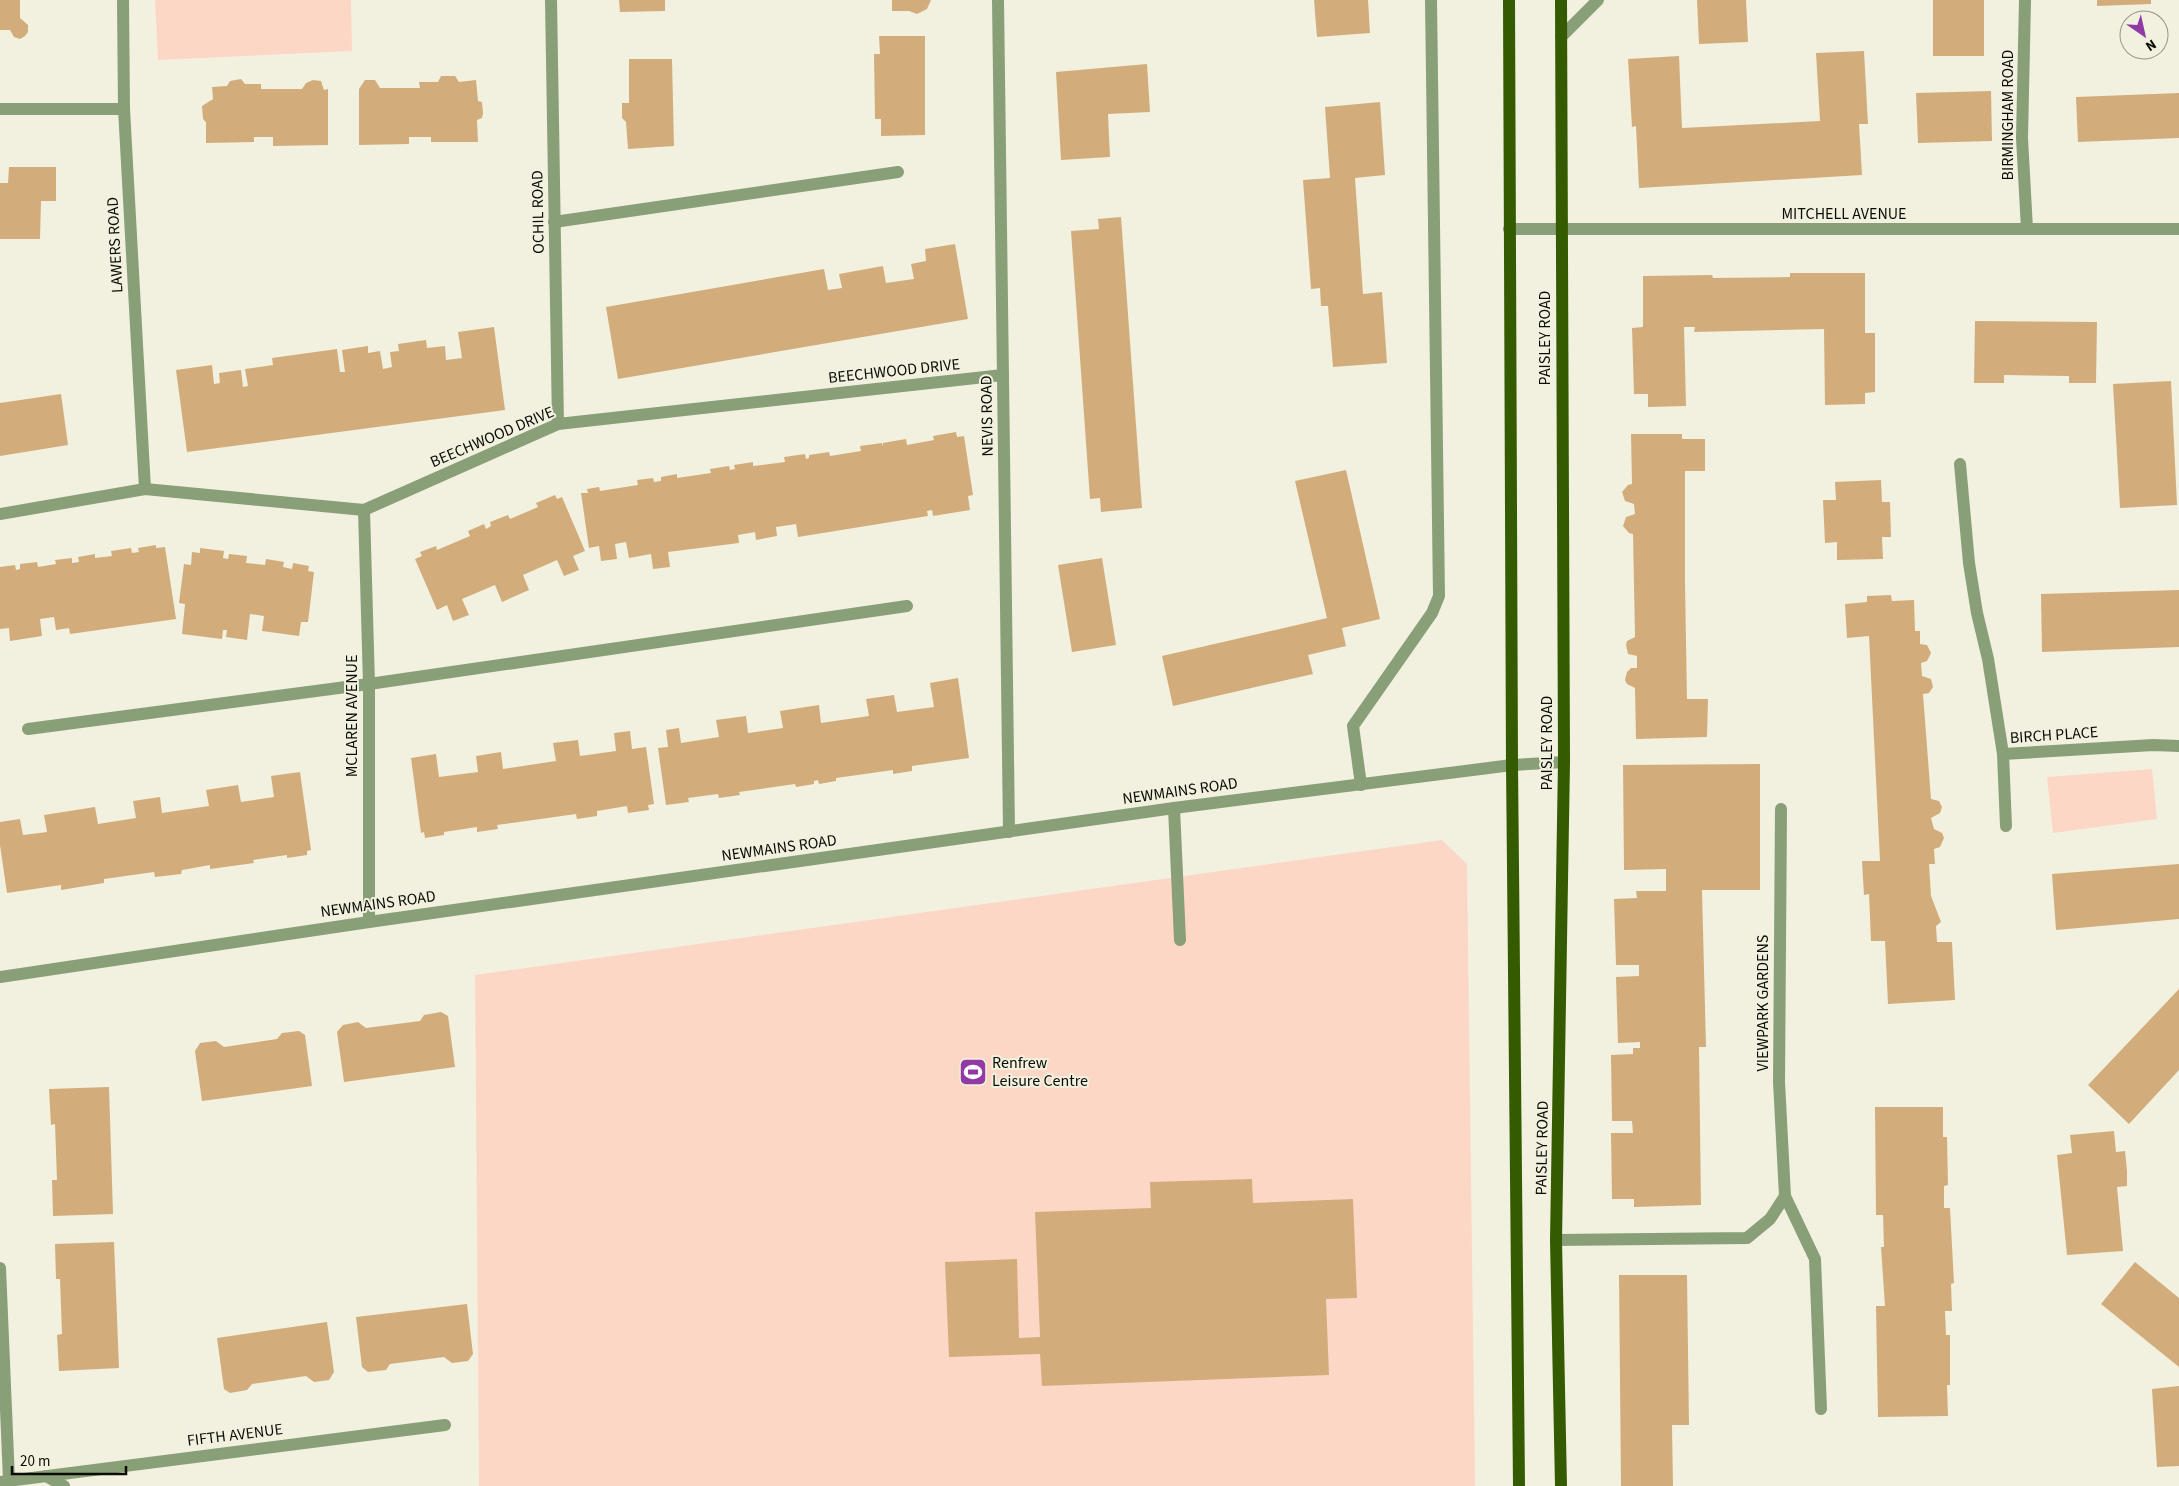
<svg xmlns="http://www.w3.org/2000/svg" width="2179" height="1486" viewBox="0 0 2179 1486" font-family="'Source Sans 3',sans-serif">
  <rect width="100%" height="100%" fill="#f2f1df"/>
  <g fill="#fdd7c6">
    <polygon points="155,0 351,0 352,51 158,60"/>
    <polygon points="2152,769 2157,819 2053,833 2047,777"/>
    <polygon points="1442,840 1467,864 1475,1486 479,1486 475,975"/>
  </g>
  <g fill="#d2ad7b">
    <polygon points="0,0 20,0 20,18 28,25 28,32 25,36 20,39 14,37 10,30 0,30"/>
    <polygon points="619,0 665,0 665,11 620,12"/>
    <polygon points="892,0 931,0 927,9 917,14 909,11 892,11"/>
    <polygon points="1314,0 1368,0 1370,33 1317,37"/>
    <polygon points="1697,0 1746,0 1748,42 1699,44"/>
    <rect x="1933" y="0" width="51" height="56"/>
    <polygon points="2097,0 2151,0 2151,4 2097,6"/>
    <polygon points="879,36 925,36 925,135 881,136 881,119 875,119 874,54 880,54"/>
    <polygon points="1864,51 1868,124 1859,124 1862,175 1639,188 1636,126 1632,127 1628,59 1679,56 1682,128 1820,121 1816,53"/>
    <polygon points="629,59 672,59 674,146 628,149 626,122 622,118 622,103 629,103"/>
    <polygon points="1147,64 1150,112 1108,114 1110,157 1061,160 1056,72"/>
    <polygon points="441,76 455,76 459,82 476,80 478,101 482,102 483,113 482,118 477,120 478,142 431,142 431,137 409,137 409,144 359,145 359,89 365,80 375,80 380,88 420,88 419,82 438,82"/>
    <polygon points="241,79 245,84 261,84 261,89 302,89 306,83 313,80 321,81 324,90 328,89 328,145 273,146 273,137 254,137 254,142 206,143 206,122 203,119 202,106 213,99 212,87 227,86 230,81"/>
    <polygon points="1991,91 1992,141 1918,143 1916,93"/>
    <polygon points="2179,93 2179,138 2078,142 2076,97"/>
    <polygon points="1380,102 1385,175 1355,178 1363,294 1382,292 1387,363 1333,367 1328,306 1321,306 1320,288 1311,289 1303,180 1330,178 1325,107"/>
    <polygon points="9,167 56,167 56,201 41,201 40,239 0,239 0,183 8,183"/>
    <polygon points="1121,217 1142,508 1101,512 1100,498 1090,499 1071,231 1099,229 1098,219"/>
    <polygon points="955,244 968,319 618,379 606,307 824,269 828,290 842,288 839,274 883,266 886,283 914,279 911,264 926,261 925,249"/>
    <polygon points="1790,273 1865,273 1865,333 1875,333 1875,392 1865,393 1865,404 1825,405 1824,329 1694,332 1695,327 1684,327 1686,406 1648,407 1648,394 1634,394 1632,328 1643,327 1643,276 1712,275 1713,278 1790,277"/>
    <polygon points="1975,321 2097,322 2096,383 2069,383 2069,376 2004,375 2004,383 1974,383"/>
    <polygon points="494,327 505,410 187,452 176,370 212,365 214,384 220,383 219,373 241,370 243,387 248,386 245,369 273,365 272,358 337,349 340,372 345,372 342,350 368,346 368,353 380,351 383,369 392,367 390,352 399,351 398,344 426,340 427,348 445,346 446,360 462,358 458,332"/>
    <polygon points="2171,381 2177,505 2120,508 2113,384"/>
    <polygon points="61,394 68,445 0,456 0,403"/>
    <polygon points="956,432 957,437 964,436 973,495 968,496 970,510 933,516 932,510 927,511 928,516 798,537 796,524 776,527 777,536 756,540 755,532 738,535 739,543 668,552 670,567 653,569 651,554 629,558 626,542 615,544 617,559 601,561 599,546 589,548 581,493 588,493 587,489 599,487 600,491 638,485 637,480 653,478 654,482 661,481 661,477 677,474 677,478 711,473 710,469 729,466 730,470 735,469 734,465 753,462 753,466 785,462 784,457 805,454 806,459 809,458 809,455 829,452 830,456 861,451 860,446 882,443 883,447 883,443 906,439 907,445 934,440 933,436"/>
    <polygon points="1631,434 1682,434 1682,439 1705,439 1705,471 1685,471 1685,583 1687,699 1708,699 1707,737 1636,739 1635,688 1627,684 1625,680 1627,672 1631,668 1637,668 1637,656 1628,654 1626,645 1627,641 1635,637 1633,534 1629,533 1623,526 1626,517 1635,514 1634,504 1625,501 1622,492 1628,485 1632,484"/>
    <polygon points="1346,470 1380,619 1342,628 1346,646 1308,655 1313,674 1173,706 1162,656 1327,618 1295,481"/>
    <polygon points="1881,480 1882,502 1890,502 1891,537 1882,537 1883,559 1837,560 1837,542 1825,543 1823,500 1836,500 1835,482"/>
    <polygon points="555,495 557,499 562,497 585,551 573,556 579,570 564,576 557,560 523,575 529,590 502,602 495,585 462,599 469,615 453,621 447,605 437,610 415,559 422,556 420,552 436,546 437,550 470,536 468,531 484,524 486,529 491,526 490,522 508,515 510,519 538,507 536,503"/>
    <polygon points="156,545 156,548 165,547 176,619 70,634 69,628 56,630 54,617 40,619 42,636 10,641 9,628 0,629 0,567 15,565 16,570 20,569 20,564 37,562 38,567 56,564 55,560 72,558 72,563 79,562 78,557 95,554 95,558 112,556 111,551 131,548 132,553 139,552 138,548"/>
    <polygon points="200,548 224,551 223,558 228,559 229,554 247,556 246,563 265,565 266,559 284,562 283,567 292,569 293,563 309,566 308,571 314,572 308,622 301,622 299,636 262,631 264,616 250,614 247,640 226,637 227,630 223,630 222,639 182,634 185,604 179,603 184,564 191,565 192,552 200,553"/>
    <polygon points="1102,558 1116,645 1072,652 1058,565"/>
    <polygon points="2179,590 2179,647 2042,652 2041,594"/>
    <polygon points="1891,595 1892,601 1914,600 1915,631 1920,631 1920,644 1927,645 1931,653 1927,661 1921,663 1922,676 1931,679 1933,687 1929,693 1923,694 1931,799 1939,801 1942,807 1940,813 1931,818 1934,829 1942,833 1944,838 1940,847 1934,849 1935,864 1929,864 1931,896 1941,922 1936,926 1937,942 1952,942 1955,1000 1888,1004 1885,941 1871,941 1869,894 1864,895 1862,861 1880,861 1869,636 1847,638 1845,604 1867,602 1867,596"/>
    <polygon points="958,678 969,758 912,766 912,771 893,774 893,770 836,778 836,781 819,784 818,780 814,781 814,784 796,787 795,784 739,792 740,795 719,798 718,794 688,798 689,802 666,805 658,748 668,747 666,730 679,728 681,743 719,737 716,720 746,716 748,733 783,728 780,711 819,705 821,723 869,716 866,699 894,695 897,712 934,707 930,683"/>
    <polygon points="630,731 632,749 646,747 654,804 648,805 649,810 628,813 627,806 597,811 597,816 577,819 576,814 497,825 498,829 477,832 477,827 444,832 444,835 425,838 424,832 421,833 411,758 436,754 439,777 478,772 476,756 501,752 503,769 556,761 553,743 578,740 580,756 616,751 614,733"/>
    <polygon points="1760,764 1760,890 1702,890 1706,1047 1699,1047 1701,1205 1634,1207 1634,1199 1612,1199 1611,1133 1633,1133 1632,1121 1612,1121 1611,1055 1633,1054 1633,1048 1640,1048 1640,1042 1618,1043 1616,977 1639,976 1639,965 1616,965 1614,899 1637,898 1636,891 1666,891 1666,869 1624,870 1623,765"/>
    <polygon points="300,772 311,850 307,851 307,855 287,858 287,855 253,860 254,863 210,869 210,865 182,870 181,874 155,877 154,872 104,879 104,883 61,890 61,885 7,893 0,845 0,822 20,819 23,835 47,832 44,815 95,807 98,824 136,818 133,801 160,797 162,813 209,806 206,790 238,785 241,802 274,797 271,776"/>
    <polygon points="2179,864 2179,919 2056,930 2052,874"/>
    <polygon points="2179,989 2179,1070 2129,1124 2088,1085"/>
    <polygon points="441,1012 448,1016 455,1067 344,1082 337,1032 343,1025 358,1022 366,1028 420,1021 424,1015"/>
    <polygon points="299,1031 305,1035 312,1086 202,1101 195,1051 200,1043 216,1041 224,1047 277,1039 282,1033"/>
    <polygon points="109,1087 113,1214 53,1216 52,1180 57,1180 55,1124 51,1125 49,1089"/>
    <polygon points="1875,1107 1943,1107 1943,1137 1947,1137 1948,1185 1944,1186 1944,1208 1950,1208 1954,1283 1951,1284 1952,1311 1945,1311 1946,1335 1950,1335 1950,1385 1947,1385 1948,1416 1878,1417 1876,1306 1885,1306 1881,1247 1884,1247 1883,1215 1876,1215"/>
    <polygon points="2114,1131 2116,1152 2125,1151 2127,1171 2127,1186 2117,1187 2123,1251 2067,1255 2057,1155 2072,1153 2070,1135"/>
    <polygon points="1252,1179 1253,1203 1353,1199 1357,1298 1326,1299 1329,1375 1042,1386 1040,1354 949,1357 945,1262 1017,1259 1019,1338 1040,1337 1035,1212 1151,1208 1150,1182"/>
    <polygon points="114,1242 119,1368 59,1371 57,1335 62,1334 60,1279 56,1279 55,1244"/>
    <polygon points="2135,1262 2179,1298 2179,1367 2101,1304"/>
    <polygon points="1619,1275 1687,1275 1689,1425 1672,1425 1673,1486 1621,1486"/>
    <polygon points="467,1304 473,1354 468,1361 452,1363 444,1357 390,1364 386,1370 368,1372 362,1367 356,1317"/>
    <polygon points="327,1322 334,1372 329,1380 314,1382 306,1376 252,1384 247,1390 230,1393 224,1389 217,1338"/>
    <polygon points="2179,1386 2179,1466 2157,1467 2152,1389"/>
  </g>
  <g fill="none" stroke-linecap="round" stroke-linejoin="round">
    <g stroke="#899f77" stroke-width="12">
      <polyline points="1561,37 1598,0"/>
      <polyline points="554,222 898,172"/>
      <polyline points="1960,464 1969,563 1977,613 1988,659 2003,754"/>
      <polyline points="28,729 369,684 907,606"/>
      <polyline points="1174,808 1180,940"/>
    </g>
    <g stroke="#899f77" stroke-width="12">
      <polyline points="123,0 124,109 145,489"/>
      <polyline points="551,0 558,424"/>
      <polyline points="998,0 1009,832"/>
      <polyline points="2025,0 2022,138 2027,229"/>
      <polyline points="0,109 124,109"/>
      <polyline points="1509,229 2179,229"/>
      <polyline points="364,510 369,684 369,922"/>
      <polyline points="0,514 145,489 364,510 558,424 1003,375"/>
      <polyline points="1361,785 1353,726 1432,613 1439,596 1431,0"/>
      <polyline points="1781,809 1779,1082 1785,1196 1815,1259 1821,1409"/>
      <polyline points="2006,826 2003,754 2153,745 2179,746"/>
      <polyline points="0,977 369,922 1174,808 1512,765 1564,762"/>
      <polyline points="1556,1240 1747,1238 1770,1219 1785,1196"/>
      <polyline points="0,1268 9,1480"/>
      <polyline points="46,1476 64,1486"/>
      <polyline points="0,1482 445,1425"/>
    </g>
    <g stroke="#355b00" stroke-width="12">
      <polyline points="1509,0 1512,765 1519,1486"/>
      <polyline points="1561,0 1564,762 1556,1240 1561,1486"/>
    </g>
  </g>
  <defs>
    <g id="stadium-square" transform="scale(1.4375)"><rect x="-9" y="-9" width="18" height="18" rx="4" fill="#913aa6" stroke="#f2f1df"/><path d="M0-5a6.5 5 0 1 0 0 10a6.5 5 0 1 0 0-10ZM-3.5-1.8h7v3.6h-7Z" fill="#fff"/></g>
  </defs>
  <g fill-rule="evenodd">
    <use href="#stadium-square" x="973" y="1072"/>
  </g>
  <g text-anchor="middle" dominant-baseline="central" stroke-width="4" stroke-linejoin="round" paint-order="stroke">
    <g font-size="16" fill="#0c0c06" stroke="#f2f1df">
      <text transform="translate(2008 115) rotate(-90)">BIRMINGHAM ROAD</text>
      <text transform="translate(538 212) rotate(-91)">OCHIL ROAD</text>
      <text x="1844" y="214">MITCHELL AVENUE</text>
      <text transform="translate(115 245) rotate(-93)">LAWERS ROAD</text>
      <text transform="translate(1545 338) rotate(-90)">PAISLEY ROAD</text>
      <text transform="translate(894 371) rotate(-6)">BEECHWOOD DRIVE</text>
      <text transform="translate(987 416) rotate(-91)">NEVIS ROAD</text>
      <text transform="translate(492 437) rotate(-23)">BEECHWOOD DRIVE</text>
      <text transform="translate(352 716) rotate(-90)">MCLAREN AVENUE</text>
      <text transform="translate(2054 735) rotate(-4)">BIRCH PLACE</text>
      <text transform="translate(1547 743) rotate(-90)">PAISLEY ROAD</text>
      <text transform="translate(1180 791) rotate(-8)">NEWMAINS ROAD</text>
      <text transform="translate(779 848) rotate(-8)">NEWMAINS ROAD</text>
      <text transform="translate(378 904) rotate(-8)">NEWMAINS ROAD</text>
      <text transform="translate(1763 1003) rotate(-90)">VIEWPARK GARDENS</text>
      <text transform="translate(1542 1148) rotate(-89)">PAISLEY ROAD</text>
      <text transform="translate(235 1435) rotate(-7)">FIFTH AVENUE</text>
    </g>
    <g font-size="16" fill="#0c0c06" stroke="#f2f1df" text-anchor="start">
      <text x="992" y="1063">Renfrew<tspan x="992" dy="18">Leisure Centre</tspan></text>
    </g>
  </g>
  <g transform="translate(2144 35) rotate(146)"><circle r="24" fill="#f2f1df" stroke="#969588"/>
  <path d="M0-4L9 19L0 12L-9 19Z" fill="#913aa6"/>
  <text y="-8" font-size="14" font-weight="bold" text-anchor="middle" fill="#0c0c06">N</text>
  </g>
  <path d="M12 1466v8h114v-8" fill="none" stroke="#0c0c06" stroke-width="2.5"/>
  <text x="20" y="1466" font-size="15" fill="#0c0c06" stroke="#f2f1df" stroke-width="4" paint-order="stroke">20 m</text>
</svg>
